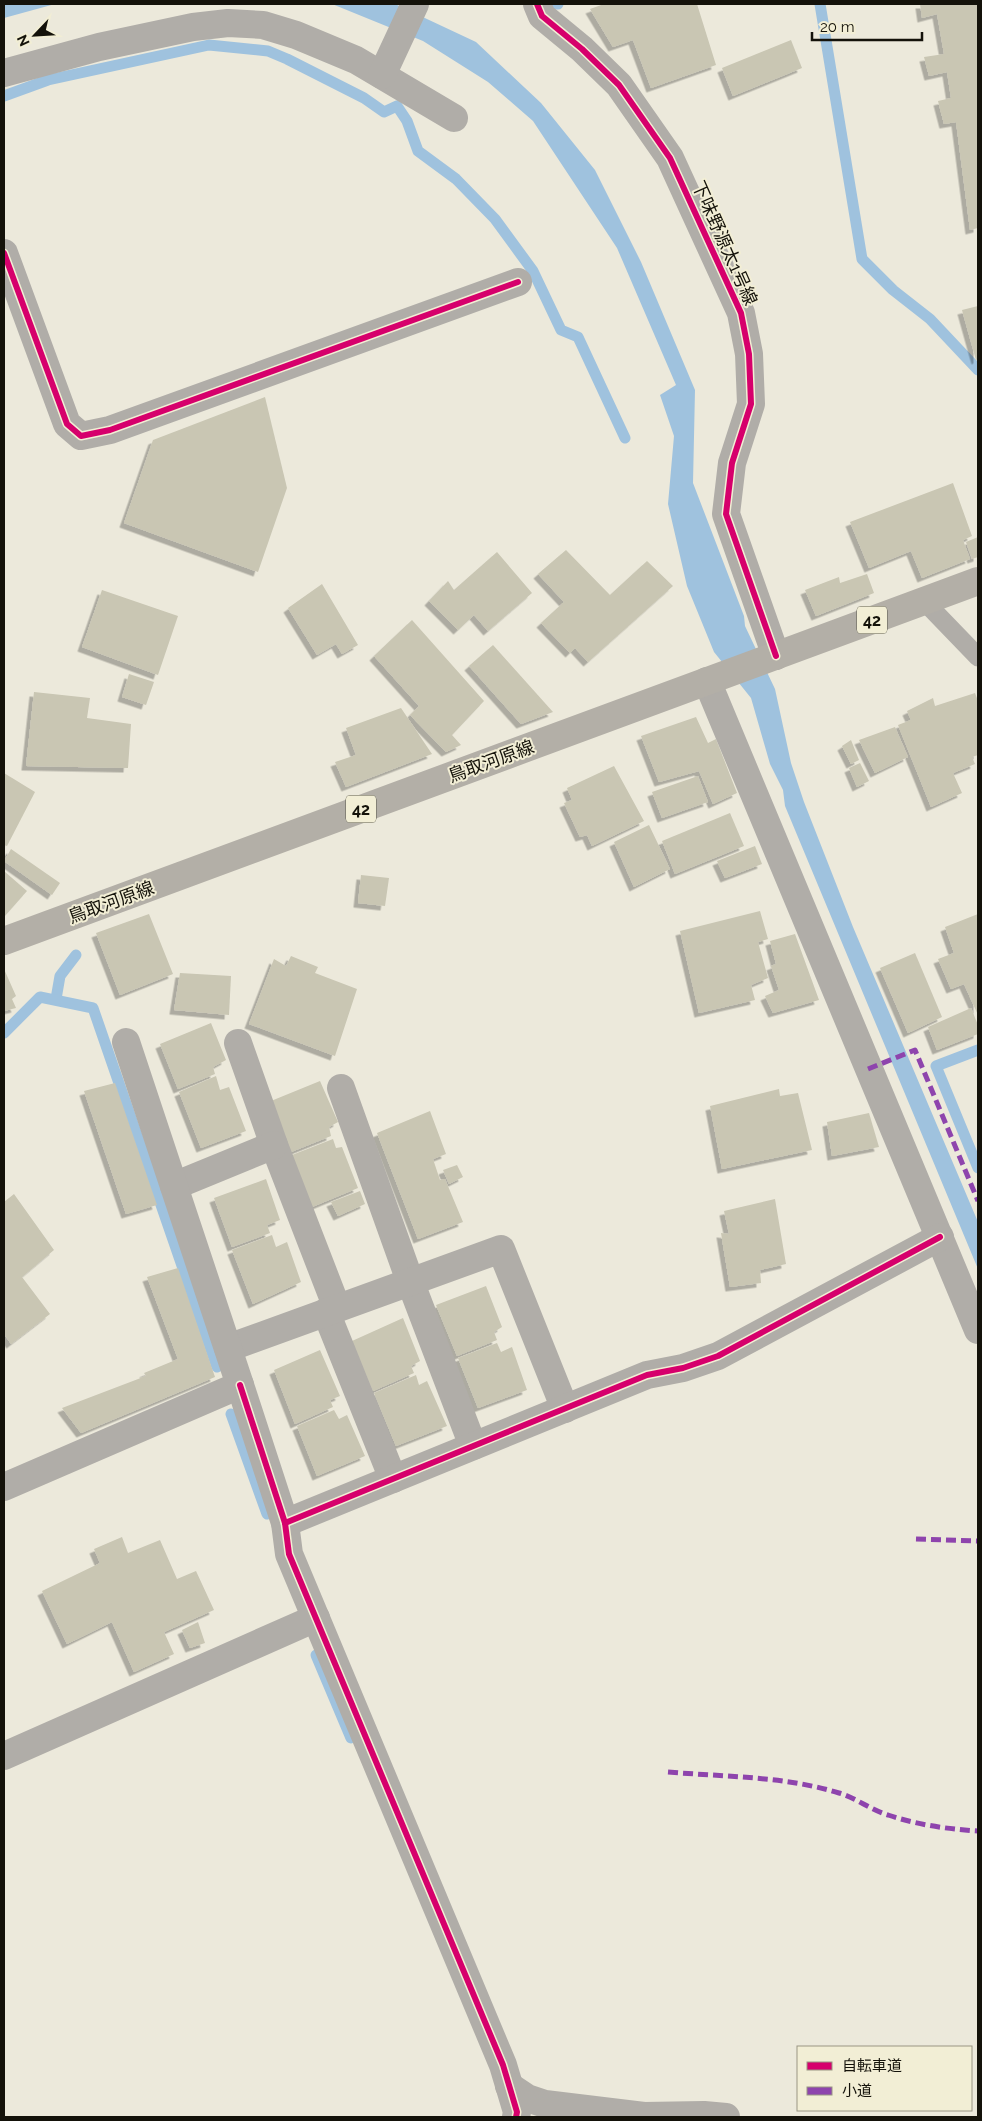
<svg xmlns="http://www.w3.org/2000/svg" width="982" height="2121" viewBox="0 0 982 2121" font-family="Raleway,'Noto Sans JP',sans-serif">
  <defs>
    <filter id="shadow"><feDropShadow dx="-4.5" dy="4.5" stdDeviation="0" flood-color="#0004"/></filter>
  </defs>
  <rect width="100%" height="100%" fill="#ece9db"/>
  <g fill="#9fc2de">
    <polygon points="4,4 55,4 4,18"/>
    <polygon points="332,4 395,4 476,42 541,103 595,170 641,262 695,390 693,483 744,616 745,626 775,689 791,763 804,802 853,927 978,1222 978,1269 785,806 783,790 770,764 751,698 714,652 687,586 668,504 674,436 660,395 676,385 617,248 533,121 488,82 423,41"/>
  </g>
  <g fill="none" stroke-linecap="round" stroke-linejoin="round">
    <g stroke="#9fc2de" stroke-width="11">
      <polyline points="557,4 558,4"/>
      <polyline points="820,4 862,259 893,290 930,319 978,370"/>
      <polyline points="4,96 48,80 209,45 268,51 287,59 364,98 384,112 397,106 407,121 418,151 456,179 495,219 533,271 561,330 578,337 625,438"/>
      <polyline points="56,999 60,976 76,955"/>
      <polyline points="4,1033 40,997 93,1008 217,1367"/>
      <polyline points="978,1050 936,1066 978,1168"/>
      <polyline points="231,1414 267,1514"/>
      <polyline points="316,1655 351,1738"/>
    </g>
  </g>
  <g fill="#c9c6b3" filter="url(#shadow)">
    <polygon points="604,4 697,4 716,65 651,88 633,40 613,47 590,9"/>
    <polygon points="920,4 978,4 978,228 970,230 956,122 944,124 938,101 951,98 947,72 929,76 924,57 944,54 937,14 922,18"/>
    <polygon points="791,40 802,68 733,96 722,68"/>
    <polygon points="978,306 978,359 976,360 962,310"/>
    <polygon points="265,397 287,488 258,572 124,523 153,440"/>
    <polygon points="953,483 972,536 963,540 970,559 922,578 911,551 869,568 850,522"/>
    <polygon points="978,537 978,557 972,559 966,542"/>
    <polygon points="566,550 610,595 647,561 673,586 588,662 575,648 570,653 541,623 564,602 538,574"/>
    <polygon points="497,552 532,593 488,631 474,615 458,630 429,601 448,581 454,590"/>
    <polygon points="867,574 874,593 816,616 805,590 839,577 840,583"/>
    <polygon points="322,584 358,645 342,654 336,644 317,655 288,608"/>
    <polygon points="102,590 178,616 158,675 82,647"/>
    <polygon points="412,620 484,701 452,735 461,745 446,752 410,715 419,706 374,656"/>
    <polygon points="493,645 553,712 521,724 469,666"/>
    <polygon points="129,674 154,682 146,705 122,697"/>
    <polygon points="34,692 90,698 87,718 131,724 128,768 26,766"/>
    <polygon points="975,693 978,701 978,755 972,757 975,764 953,773 962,793 931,807 898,725 911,720 907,711 933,698 935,706"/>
    <polygon points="401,708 432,754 346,787 335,762 356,755 346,728"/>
    <polygon points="696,717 708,743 716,739 737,793 713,804 699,771 659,782 641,736"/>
    <polygon points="895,727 908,757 875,773 859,740"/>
    <polygon points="851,740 859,760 851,764 842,746"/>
    <polygon points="860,763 869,781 857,787 849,768"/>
    <polygon points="614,766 644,821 592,846 587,835 580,837 564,803 572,800 567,788"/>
    <polygon points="4,773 35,792 7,846 4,845"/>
    <polygon points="698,776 708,802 662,818 652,792"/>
    <polygon points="730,813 744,846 675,874 662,841"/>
    <polygon points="649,825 670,869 634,887 614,842"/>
    <polygon points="755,846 762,864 725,878 717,861"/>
    <polygon points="11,849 60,883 52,895 4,861"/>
    <polygon points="4,871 27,891 4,917"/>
    <polygon points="361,875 389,878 385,906 358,903"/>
    <polygon points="760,911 768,939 758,942 768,978 751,985 755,1000 699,1013 680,931"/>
    <polygon points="149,914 173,974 120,995 96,933"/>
    <polygon points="978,914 978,1015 964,984 951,989 938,959 954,953 945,927"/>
    <polygon points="795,934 819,1000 773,1013 765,996 779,990 771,966 776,964 770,941"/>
    <polygon points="915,953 942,1017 908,1033 880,968"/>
    <polygon points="291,956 318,967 315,973 357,989 335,1056 249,1024 274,959 286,966"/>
    <polygon points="4,969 16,996 12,999 16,1008 4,1011"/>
    <polygon points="180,973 231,976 229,1015 174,1010"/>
    <polygon points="971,1008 978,1025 978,1034 937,1050 928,1027"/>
    <polygon points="211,1023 226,1060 213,1067 215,1074 178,1089 160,1044"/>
    <polygon points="216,1076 220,1090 229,1087 246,1131 201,1148 179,1092"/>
    <polygon points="320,1081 338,1122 329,1127 331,1136 291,1152 271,1101"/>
    <polygon points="115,1083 157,1205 126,1214 84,1091"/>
    <polygon points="779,1089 780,1096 798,1093 812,1150 722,1169 710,1106"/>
    <polygon points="430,1111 446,1154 433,1159 440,1180 445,1179 463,1222 418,1239 377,1133"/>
    <polygon points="869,1113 879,1147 832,1156 827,1122"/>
    <polygon points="333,1139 336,1148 342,1147 358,1188 312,1207 292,1155"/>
    <polygon points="457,1165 463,1177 449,1184 443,1170"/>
    <polygon points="266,1179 280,1220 267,1225 270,1233 232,1247 214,1198"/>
    <polygon points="360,1191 365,1204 338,1216 331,1202"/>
    <polygon points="14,1194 54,1250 22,1277 50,1314 11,1344 4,1334 4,1202"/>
    <polygon points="775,1199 786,1264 760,1270 761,1283 730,1287 721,1233 729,1234 724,1211"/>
    <polygon points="272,1235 276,1247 287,1242 301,1282 253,1304 232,1250"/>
    <polygon points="178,1268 215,1377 81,1433 62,1408 146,1376 144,1373 178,1359 147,1277"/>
    <polygon points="486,1286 502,1327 494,1332 497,1340 457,1356 436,1305"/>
    <polygon points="403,1318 420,1361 411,1366 414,1373 373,1391 352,1341"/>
    <polygon points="497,1343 501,1352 512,1347 527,1390 478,1408 458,1358"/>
    <polygon points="320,1350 340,1396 330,1400 333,1407 295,1424 274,1370"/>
    <polygon points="416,1375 419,1385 427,1381 447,1426 396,1446 374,1393"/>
    <polygon points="334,1410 339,1419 347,1415 365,1456 317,1476 297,1426"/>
    <polygon points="122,1537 128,1553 160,1540 177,1579 196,1571 214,1610 164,1632 174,1654 134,1672 112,1622 67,1644 42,1591 100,1563 94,1549"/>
    <polygon points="198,1622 205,1643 190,1648 182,1630"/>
  </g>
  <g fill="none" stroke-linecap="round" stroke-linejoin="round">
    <polyline stroke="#b0ada8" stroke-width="19" points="924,601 978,657"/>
    <g stroke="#b0ada8" stroke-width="28">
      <polyline points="537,4 542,16 582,49 619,85 670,158 741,313 749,354 751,404 732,463 726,514 776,656"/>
      <polyline points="4,73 99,47 193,27 228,23 263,25 296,35 356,60 454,118"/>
      <polyline points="382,75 415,4"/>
      <polyline points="4,253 67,424 81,436 110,430 518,282"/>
      <polyline points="707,681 978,1330"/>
      <polyline points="238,1043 274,1145 337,1308"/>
      <polyline points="341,1088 410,1281 473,1446"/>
      <polyline points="174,1186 274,1145"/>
      <polyline points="326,1312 393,1479"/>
      <polyline points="228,1348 501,1249 565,1409"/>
      <polyline points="240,1385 285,1523 289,1554 503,2065 517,2112 516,2117"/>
      <polyline points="4,1487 240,1385 126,1042"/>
      <polyline points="285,1523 647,1375 683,1368 718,1356 940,1237"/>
      <polyline points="4,1756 316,1618"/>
      <polyline points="509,2086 527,2098 545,2104 644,2116 704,2115 726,2117"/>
    </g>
    <polyline stroke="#b3afa7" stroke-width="28" points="4,941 978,581"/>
    <g stroke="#8e44ad" stroke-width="5" stroke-dasharray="10 5" stroke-linecap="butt">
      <polyline points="868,1069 915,1050 978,1201"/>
      <polyline points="916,1539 978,1541"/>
      <path d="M668,1772C726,1777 784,1776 839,1793C856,1798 871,1810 888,1815C918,1825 947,1829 978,1831"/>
    </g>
    <g stroke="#f2eed5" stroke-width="9">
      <g id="cycleway">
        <polyline points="537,4 542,16 582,49 619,85 670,158 741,313 749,354 751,404 732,463 726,514 776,656"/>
        <polyline points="4,253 67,424 81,436 110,430 518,282"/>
        <polyline points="240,1385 285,1523 289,1554 503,2065 517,2112 516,2117"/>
        <polyline points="285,1523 647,1375 683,1368 718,1356 940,1237"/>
      </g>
    </g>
    <use href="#cycleway" stroke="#d6006c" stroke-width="6"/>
  </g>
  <g text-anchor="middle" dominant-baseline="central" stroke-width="4" stroke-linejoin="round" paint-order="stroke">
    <g fill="#f2eed5" stroke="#575447" stroke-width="1">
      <rect x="857" y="606.5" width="30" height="27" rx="4"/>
      <rect x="346" y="795.5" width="30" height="27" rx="4"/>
    </g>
    <g font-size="16" font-weight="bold" fill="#14120a">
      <text x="872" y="620">42</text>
      <text x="361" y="809">42</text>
    </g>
    <g font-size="18" fill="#14120a" stroke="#f2eed5">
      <text transform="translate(725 243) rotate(66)">下味野源太1号線</text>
      <text transform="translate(491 761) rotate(-20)">鳥取河原線</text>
      <text transform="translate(111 902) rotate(-20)">鳥取河原線</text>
    </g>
  </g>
  <rect width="982" height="2121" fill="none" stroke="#14120a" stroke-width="10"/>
  <rect x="797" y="2046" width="175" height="65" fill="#f2eed5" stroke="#999684"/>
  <rect x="807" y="2062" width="25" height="8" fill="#d6006c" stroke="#999684"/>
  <text x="842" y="2071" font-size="15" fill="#14120a">自転車道</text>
  <rect x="807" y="2087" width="25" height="8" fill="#8e44ad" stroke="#999684"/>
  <text x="842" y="2096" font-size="15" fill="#14120a">小道</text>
  <g transform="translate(35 35) rotate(245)" stroke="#f2eed5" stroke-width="4" paint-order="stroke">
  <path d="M0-4L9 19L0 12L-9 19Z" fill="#14120a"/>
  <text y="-8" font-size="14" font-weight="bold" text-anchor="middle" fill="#14120a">N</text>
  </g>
  <path d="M812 32v8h110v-8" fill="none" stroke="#14120a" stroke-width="2.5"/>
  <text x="820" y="32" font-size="15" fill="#14120a" stroke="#f2eed5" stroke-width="4" paint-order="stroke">20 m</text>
</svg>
